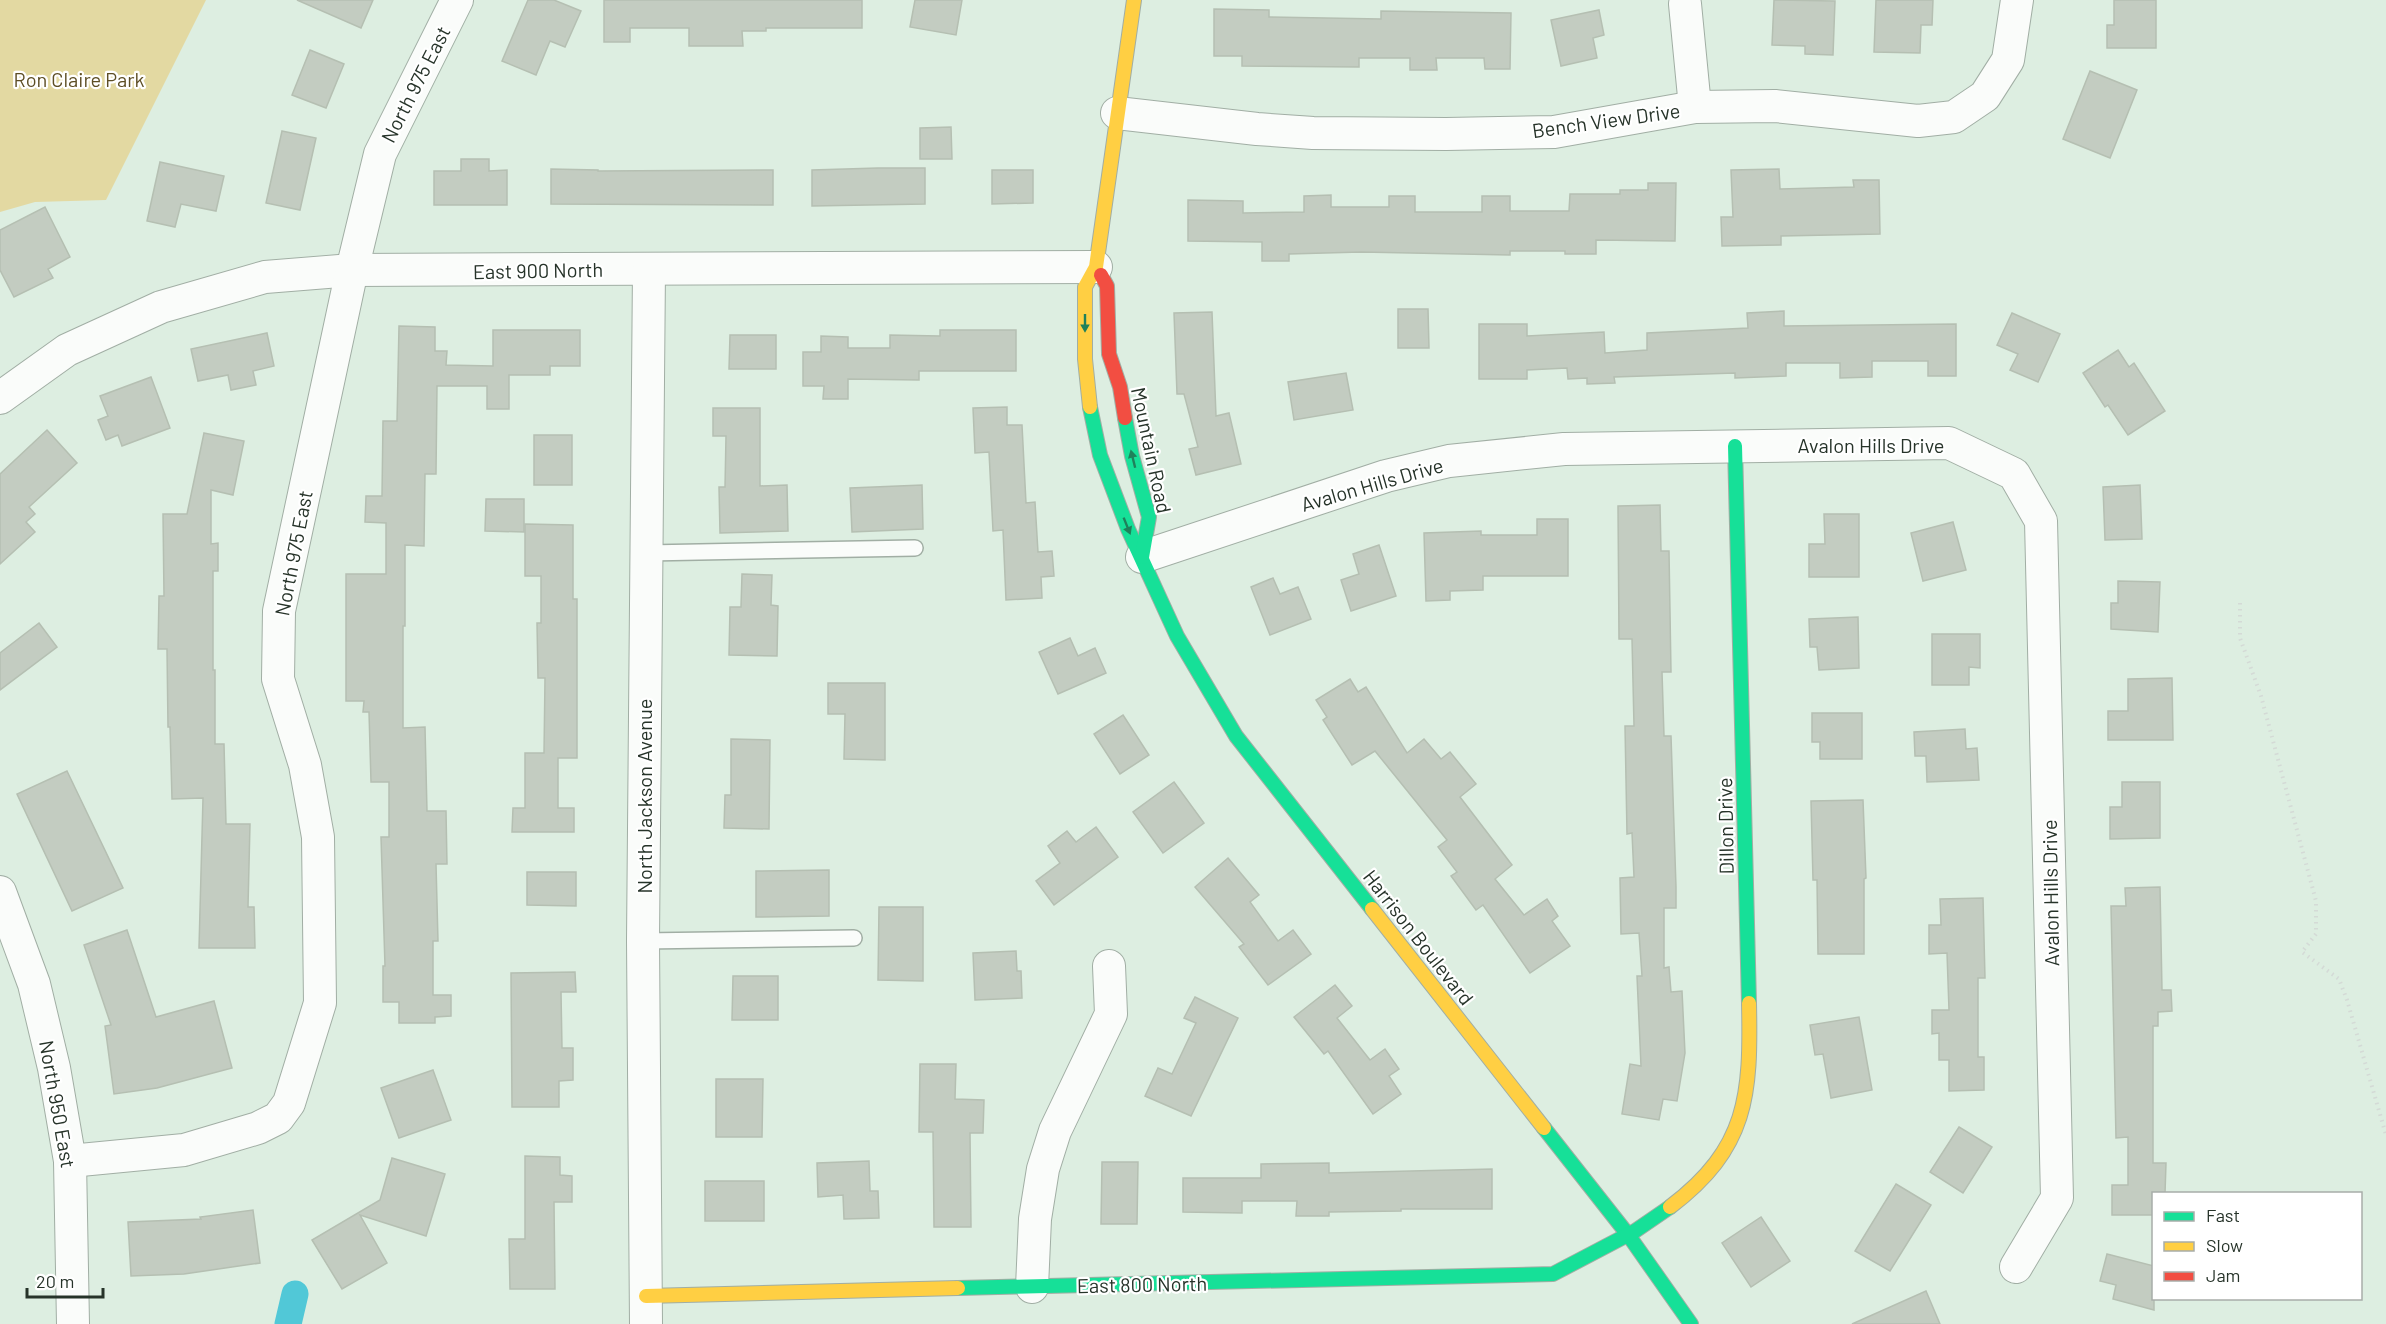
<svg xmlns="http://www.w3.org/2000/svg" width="2386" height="1324" viewBox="0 0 2386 1324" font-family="Barlow,sans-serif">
  <rect width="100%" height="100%" fill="#ddeee1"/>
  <polygon fill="#e3d9a2" points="0,0 206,0 106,200 35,202 0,212"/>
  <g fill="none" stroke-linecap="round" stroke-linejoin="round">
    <polyline stroke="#51c8d7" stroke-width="27" points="288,1324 295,1294"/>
  </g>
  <g fill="#c3ccc1" stroke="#b5bfb2" stroke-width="1.5">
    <polygon points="297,0 373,0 361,28"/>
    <polygon points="528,0 554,0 581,11 565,47 550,41 536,75 502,61"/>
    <polygon points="604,0 862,0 862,28 766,28 766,31 742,31 743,46 689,46 689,28 630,28 630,42 604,42"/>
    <polygon points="915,0 962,0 956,35 910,27"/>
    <polygon points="1774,0 1835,1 1833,55 1805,54 1805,46 1772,45"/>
    <polygon points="1876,0 1933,0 1932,25 1921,25 1920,53 1874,52"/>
    <polygon points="2114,0 2156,0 2156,48 2107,48 2107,25 2114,25"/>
    <polygon points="1214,9 1269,10 1269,17 1381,19 1381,11 1511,13 1510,69 1485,69 1484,58 1436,58 1437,70 1410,70 1410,58 1359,58 1359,67 1242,66 1242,56 1214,56"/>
    <polygon points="1599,10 1604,35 1593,38 1597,58 1561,66 1551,20"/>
    <polygon points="310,50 344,64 326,108 292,95"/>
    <polygon points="2090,71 2137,90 2110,158 2063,139"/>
    <polygon points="951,127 952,159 920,159 920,128"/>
    <polygon points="282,131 316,138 300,210 266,203"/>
    <polygon points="461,159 489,159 489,171 507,170 507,205 434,205 434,171 461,171"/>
    <polygon points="160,162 224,176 216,211 181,204 175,227 147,221"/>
    <polygon points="878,168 925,168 925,204 812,206 812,170"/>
    <polygon points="551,169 598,170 598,171 773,170 773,205 551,204"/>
    <polygon points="1779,169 1780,189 1854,187 1853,180 1879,180 1880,234 1781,236 1781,245 1722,246 1721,217 1733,217 1731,170"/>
    <polygon points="992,170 1033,170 1033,203 992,204"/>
    <polygon points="1648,183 1676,183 1675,241 1596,240 1596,254 1565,254 1565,251 1510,251 1510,255 1361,252 1289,254 1289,261 1262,261 1262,242 1188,241 1188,200 1243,201 1243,213 1304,212 1304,196 1331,195 1331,207 1389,207 1389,196 1415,196 1415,212 1482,212 1482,196 1510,196 1510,211 1569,211 1570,194 1620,194 1620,190 1648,190"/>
    <polygon points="45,207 70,257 48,269 53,278 14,297 0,270 0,230"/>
    <polygon points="1398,309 1428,309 1429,348 1398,348"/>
    <polygon points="1784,311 1784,326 1956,324 1956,376 1928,376 1928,361 1872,361 1872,377 1840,378 1840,363 1786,363 1786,376 1735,378 1735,373 1614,377 1615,383 1587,384 1587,378 1568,379 1567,368 1527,370 1527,379 1479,379 1479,324 1527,324 1527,336 1604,332 1605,353 1647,350 1647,333 1748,328 1747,313"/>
    <polygon points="1212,312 1216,416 1229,413 1241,464 1196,475 1189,449 1198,447 1184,394 1177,394 1174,313"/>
    <polygon points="2012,313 2060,334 2038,382 2010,370 2018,354 1997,345"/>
    <polygon points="399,326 435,327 435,351 447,351 446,365 493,366 493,330 580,330 580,366 550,366 550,375 509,375 509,409 487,409 487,386 437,386 436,474 425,474 424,546 405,545 405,626 403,626 403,728 425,727 427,811 446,811 447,864 436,864 438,941 433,941 433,995 451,995 451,1016 435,1017 435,1023 399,1023 399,1002 383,1002 383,966 385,966 381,837 389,837 389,782 371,782 369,712 363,712 364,701 346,701 346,574 386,574 386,523 365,522 366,496 382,496 383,421 397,421"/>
    <polygon points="940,330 1016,330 1016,371 919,371 919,380 848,379 848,399 823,399 824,386 803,386 803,352 821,352 821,336 848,337 848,348 890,348 890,335 940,336"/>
    <polygon points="267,333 274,366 253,371 256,385 231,390 228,375 198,381 191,349"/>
    <polygon points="730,335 776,335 776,369 729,369"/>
    <polygon points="2118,350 2129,367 2134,363 2165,411 2128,435 2108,405 2105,407 2083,373"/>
    <polygon points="1346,373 1353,410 1294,420 1288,382"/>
    <polygon points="151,377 170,428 122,446 118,435 106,440 98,420 108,416 100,396"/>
    <polygon points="1007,407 1007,425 1022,425 1026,503 1035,502 1038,552 1052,551 1054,576 1041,577 1042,598 1006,600 1003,530 993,531 989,452 975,453 973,408"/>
    <polygon points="713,408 760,408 760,486 787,485 788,531 720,533 719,487 725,487 726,436 713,436"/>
    <polygon points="47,430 77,463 29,507 35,514 26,522 35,532 0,564 0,474"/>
    <polygon points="204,433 244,441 233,495 211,490 211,544 218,543 218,571 213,571 213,670 215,670 215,744 224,744 226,824 250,824 248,907 254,907 255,948 199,948 203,798 172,799 170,727 168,727 167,649 158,649 159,596 164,596 163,514 187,514"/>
    <rect x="534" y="435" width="38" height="50"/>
    <polygon points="922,485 923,529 852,532 850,488"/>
    <polygon points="2140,485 2142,539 2105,540 2103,487"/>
    <polygon points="486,499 524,499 524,532 485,531"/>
    <polygon points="1660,505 1661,551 1669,551 1671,672 1662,672 1664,736 1671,736 1676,887 1676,908 1664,908 1664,968 1669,967 1671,992 1682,991 1685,1053 1677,1101 1663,1099 1659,1120 1622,1114 1630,1064 1641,1066 1637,976 1642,976 1639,933 1621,934 1620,878 1634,877 1632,833 1627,834 1625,726 1634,726 1632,639 1619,639 1618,506"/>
    <polygon points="1824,514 1859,514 1859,577 1809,577 1809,544 1825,544"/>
    <polygon points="1537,519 1568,519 1568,576 1483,576 1483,590 1450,591 1450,600 1426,601 1424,533 1481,531 1481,535 1537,535"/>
    <polygon points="1953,522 1966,570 1923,581 1911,533"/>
    <polygon points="525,524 573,525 573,599 577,599 577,758 558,758 558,808 574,808 574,832 512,832 513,808 525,808 525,753 544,753 545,678 538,678 537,623 541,623 541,576 525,576"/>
    <polygon points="1379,545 1396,596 1351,611 1341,580 1359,574 1353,554"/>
    <polygon points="742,574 772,575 771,605 778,606 777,656 729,655 730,607 741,607"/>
    <polygon points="1273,578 1280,594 1298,587 1311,619 1270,635 1251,587"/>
    <polygon points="2118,581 2160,582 2158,632 2111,629 2111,603 2118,603"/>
    <polygon points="1858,617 1859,668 1819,670 1817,647 1810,647 1809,619"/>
    <polygon points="39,623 57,647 0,690 0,653"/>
    <polygon points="1932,634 1980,634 1980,668 1969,667 1969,685 1932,685"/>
    <polygon points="1070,638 1078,656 1095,648 1106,673 1058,694 1039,652"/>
    <polygon points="2172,678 2173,740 2108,740 2108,711 2128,711 2128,679"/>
    <polygon points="1350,679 1358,692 1366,687 1407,753 1424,739 1441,759 1450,752 1476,784 1460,797 1512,865 1495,879 1524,915 1547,899 1558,916 1552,921 1570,946 1530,973 1483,905 1476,910 1451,876 1457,872 1438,847 1447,840 1375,751 1352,765 1323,720 1327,717 1316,700"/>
    <polygon points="828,683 885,683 885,760 844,759 845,714 828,714"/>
    <polygon points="1812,713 1862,713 1862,759 1820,759 1820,742 1812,742"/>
    <polygon points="1123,715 1149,755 1120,774 1094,734"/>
    <polygon points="1965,729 1966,749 1977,748 1979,780 1927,782 1926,756 1915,756 1914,732"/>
    <polygon points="731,739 770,740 769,829 724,828 725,795 731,795"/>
    <polygon points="67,771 123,888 72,911 17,794"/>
    <polygon points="1174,782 1204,823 1163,853 1133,812"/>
    <polygon points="2122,782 2160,782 2160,838 2110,839 2110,807 2122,807"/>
    <polygon points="1863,800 1866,878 1864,879 1864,954 1818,954 1817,880 1813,880 1811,801"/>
    <polygon points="1096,827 1118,857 1054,905 1036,881 1060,863 1048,846 1067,831 1076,842"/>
    <polygon points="1228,858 1259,895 1250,902 1278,941 1293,930 1311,954 1268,985 1239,947 1244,944 1195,887"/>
    <polygon points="829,870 829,916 756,917 756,871"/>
    <polygon points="527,872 576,872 576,906 527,905"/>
    <polygon points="2160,887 2162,990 2171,990 2172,1011 2158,1012 2158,1026 2153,1026 2153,1163 2166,1163 2165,1194 2154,1194 2154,1215 2112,1215 2112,1185 2128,1185 2128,1137 2116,1138 2111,906 2126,906 2125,888"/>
    <polygon points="1983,898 1985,978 1978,978 1978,1057 1984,1057 1984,1090 1949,1091 1949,1060 1939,1060 1939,1033 1932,1034 1932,1010 1949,1010 1947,953 1929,954 1929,925 1941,925 1940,899"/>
    <polygon points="879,907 923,907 923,981 878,980"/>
    <polygon points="127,930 156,1017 214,1001 232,1068 157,1088 114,1094 105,1026 111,1025 84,945"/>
    <polygon points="1016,951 1017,971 1021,971 1022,998 975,1000 973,953"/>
    <polygon points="575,972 576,992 561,992 562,1048 573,1048 573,1080 559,1081 559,1107 512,1107 511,973"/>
    <polygon points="733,976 778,976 778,1020 732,1020"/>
    <polygon points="1335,985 1352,1006 1337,1018 1370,1060 1385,1049 1399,1069 1389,1076 1401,1094 1373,1114 1328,1051 1324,1054 1294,1017"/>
    <polygon points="1195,997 1238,1018 1191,1116 1145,1096 1158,1068 1172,1074 1196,1023 1184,1018"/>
    <polygon points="1859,1017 1872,1090 1831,1098 1823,1054 1815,1055 1810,1025"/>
    <polygon points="920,1064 956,1064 955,1099 984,1100 983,1133 970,1133 971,1227 934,1227 933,1132 919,1132"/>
    <polygon points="433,1070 451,1120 399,1138 381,1088"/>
    <polygon points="716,1079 763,1079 762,1137 716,1137"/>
    <polygon points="1959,1127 1992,1147 1963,1193 1930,1172"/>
    <polygon points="525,1156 560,1157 560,1175 572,1176 572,1202 554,1202 555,1289 510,1289 509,1239 525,1239"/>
    <polygon points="392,1158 445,1174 426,1236 360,1215 387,1263 342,1289 312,1240 380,1200"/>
    <polygon points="869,1161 870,1191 878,1191 879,1218 844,1219 843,1195 818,1197 817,1163"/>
    <polygon points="1102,1162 1138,1162 1137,1224 1101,1224"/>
    <polygon points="1329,1163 1329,1173 1492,1169 1492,1209 1401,1209 1401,1211 1329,1212 1329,1216 1296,1216 1297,1201 1242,1201 1242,1213 1183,1212 1183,1178 1261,1178 1261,1164"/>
    <rect x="705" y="1181" width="59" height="40"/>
    <polygon points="1896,1184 1931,1205 1890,1271 1855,1251"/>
    <polygon points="253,1210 260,1263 184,1274 131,1276 128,1222 201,1219 200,1217"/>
    <polygon points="1761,1217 1790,1261 1751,1287 1722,1243"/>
    <polygon points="2107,1254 2154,1266 2154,1310 2113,1299 2116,1285 2100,1281"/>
    <polygon points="1926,1291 1940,1324 1852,1324"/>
  </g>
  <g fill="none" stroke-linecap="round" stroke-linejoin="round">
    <g stroke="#a1aea4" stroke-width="18">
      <g id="lane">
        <polyline points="647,553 915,548"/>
        <polyline points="643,941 854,938"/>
      </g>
    </g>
    <g stroke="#a1aea4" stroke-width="34">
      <g id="street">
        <polyline points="1685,4 1695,107"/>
        <polyline points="1117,113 1257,129 1313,133 1446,134 1554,132 1695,107 1775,106 1918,121 1954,117 1985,96 2008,60 2017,0"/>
        <polyline points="0,398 67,350 161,307 265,277 352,270 1096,267"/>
        <polyline points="1142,557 1386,476 1449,461 1564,449 1949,443 2014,474 2041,521 2057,1198 2016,1267"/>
        <polyline points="0,892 34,984 54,1068 70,1161 73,1324"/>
        <polyline points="70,1161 184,1150 258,1128 278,1118 289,1103 320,1003 318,837 305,765 278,679 279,611 352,270 380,154 457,0"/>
        <polyline points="1032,1287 1035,1219 1043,1169 1055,1131 1111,1014 1109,966"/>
        <polyline points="646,1324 643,941 649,269"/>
      </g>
    </g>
    <g stroke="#a1aea4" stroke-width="16">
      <g id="fast">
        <polyline points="1090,407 1100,455 1128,529 1177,636 1236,736 1372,909"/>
        <polyline points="1125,418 1132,456 1149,517 1142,557"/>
        <polyline points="1735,446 1749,1003"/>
        <polyline points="1544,1128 1629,1236 1691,1324"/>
        <polyline points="958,1288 1553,1274 1635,1231 1670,1207"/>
      </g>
    </g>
    <g stroke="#a1aea4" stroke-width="16">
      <g id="slow">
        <polyline points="1090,407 1085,359 1085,287 1096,267 1134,0"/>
        <polyline points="1372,909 1544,1128"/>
        <path d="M1670,1207C1748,1148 1751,1095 1749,1003"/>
        <polyline points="646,1296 958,1288"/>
      </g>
    </g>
    <g stroke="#a1aea4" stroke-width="16">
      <polyline id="jam" points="1101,275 1107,286 1109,354 1120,387 1125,418"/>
    </g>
    <polyline stroke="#d4dad6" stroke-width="4" stroke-dasharray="1.5 4.5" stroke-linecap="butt" points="2240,603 2240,638 2261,696 2316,901 2316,934 2302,952 2339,979 2347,1000 2386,1135"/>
    <use href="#lane" stroke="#fafcfa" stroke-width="15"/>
    <use href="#street" stroke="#fafcfa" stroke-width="32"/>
    <use href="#fast" stroke="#16e098" stroke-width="14"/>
    <use href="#slow" stroke="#ffcf43" stroke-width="14"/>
    <use href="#jam" stroke="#f24e42" stroke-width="14"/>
  </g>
  <defs><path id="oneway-solid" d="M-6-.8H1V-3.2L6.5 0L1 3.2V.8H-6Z" transform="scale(1.5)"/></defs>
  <g fill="#1f815b">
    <use href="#oneway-solid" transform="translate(1085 323) rotate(90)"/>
    <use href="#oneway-solid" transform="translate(1133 459) rotate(-104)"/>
    <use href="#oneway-solid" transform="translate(1127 526) rotate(68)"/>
  </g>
  <g text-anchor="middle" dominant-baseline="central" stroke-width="4.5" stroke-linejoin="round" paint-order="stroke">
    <g font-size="20" fill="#5d4e25" stroke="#fff">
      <text x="79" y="79">Ron Claire Park</text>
    </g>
    <g font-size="20" fill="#263329" stroke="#fff">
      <text transform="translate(415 84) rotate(-63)">North 975 East</text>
      <text transform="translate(1606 120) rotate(-8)">Bench View Drive</text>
      <text transform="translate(538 270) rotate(-1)">East 900 North</text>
      <text x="1871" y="445">Avalon Hills Drive</text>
      <text transform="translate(1152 450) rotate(78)">Mountain Road</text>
      <text transform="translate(1372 484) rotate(-16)">Avalon Hills Drive</text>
      <text transform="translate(293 553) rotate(-79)">North 975 East</text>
      <text transform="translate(644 796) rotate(-90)">North Jackson Avenue</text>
      <text transform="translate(1725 826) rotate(-91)">Dillon Drive</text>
      <text transform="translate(2050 893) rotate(-91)">Avalon Hills Drive</text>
      <text transform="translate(1419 937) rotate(52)">Harrison Boulevard</text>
      <text transform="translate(58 1104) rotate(80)">North 950 East</text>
      <text transform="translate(1142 1284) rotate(-1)">East 800 North</text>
    </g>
  </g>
  <rect x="2152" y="1192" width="210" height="108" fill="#ffffff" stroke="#a8ada9" stroke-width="1.5"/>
  <rect x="2164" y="1212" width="30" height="9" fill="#16e098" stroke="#a8ada9" stroke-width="1.5"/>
  <text x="2206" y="1222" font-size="18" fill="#263329">Fast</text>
  <rect x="2164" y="1242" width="30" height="9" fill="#ffcf43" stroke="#a8ada9" stroke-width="1.5"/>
  <text x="2206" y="1252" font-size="18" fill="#263329">Slow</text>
  <rect x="2164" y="1272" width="30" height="9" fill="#f24e42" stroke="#a8ada9" stroke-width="1.5"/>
  <text x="2206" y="1282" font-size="18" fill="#263329">Jam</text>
  <path d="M27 1288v9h76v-9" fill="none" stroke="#263329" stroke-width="3"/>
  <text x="36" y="1288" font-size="18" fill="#263329" stroke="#ffffff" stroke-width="4.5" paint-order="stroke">20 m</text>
</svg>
